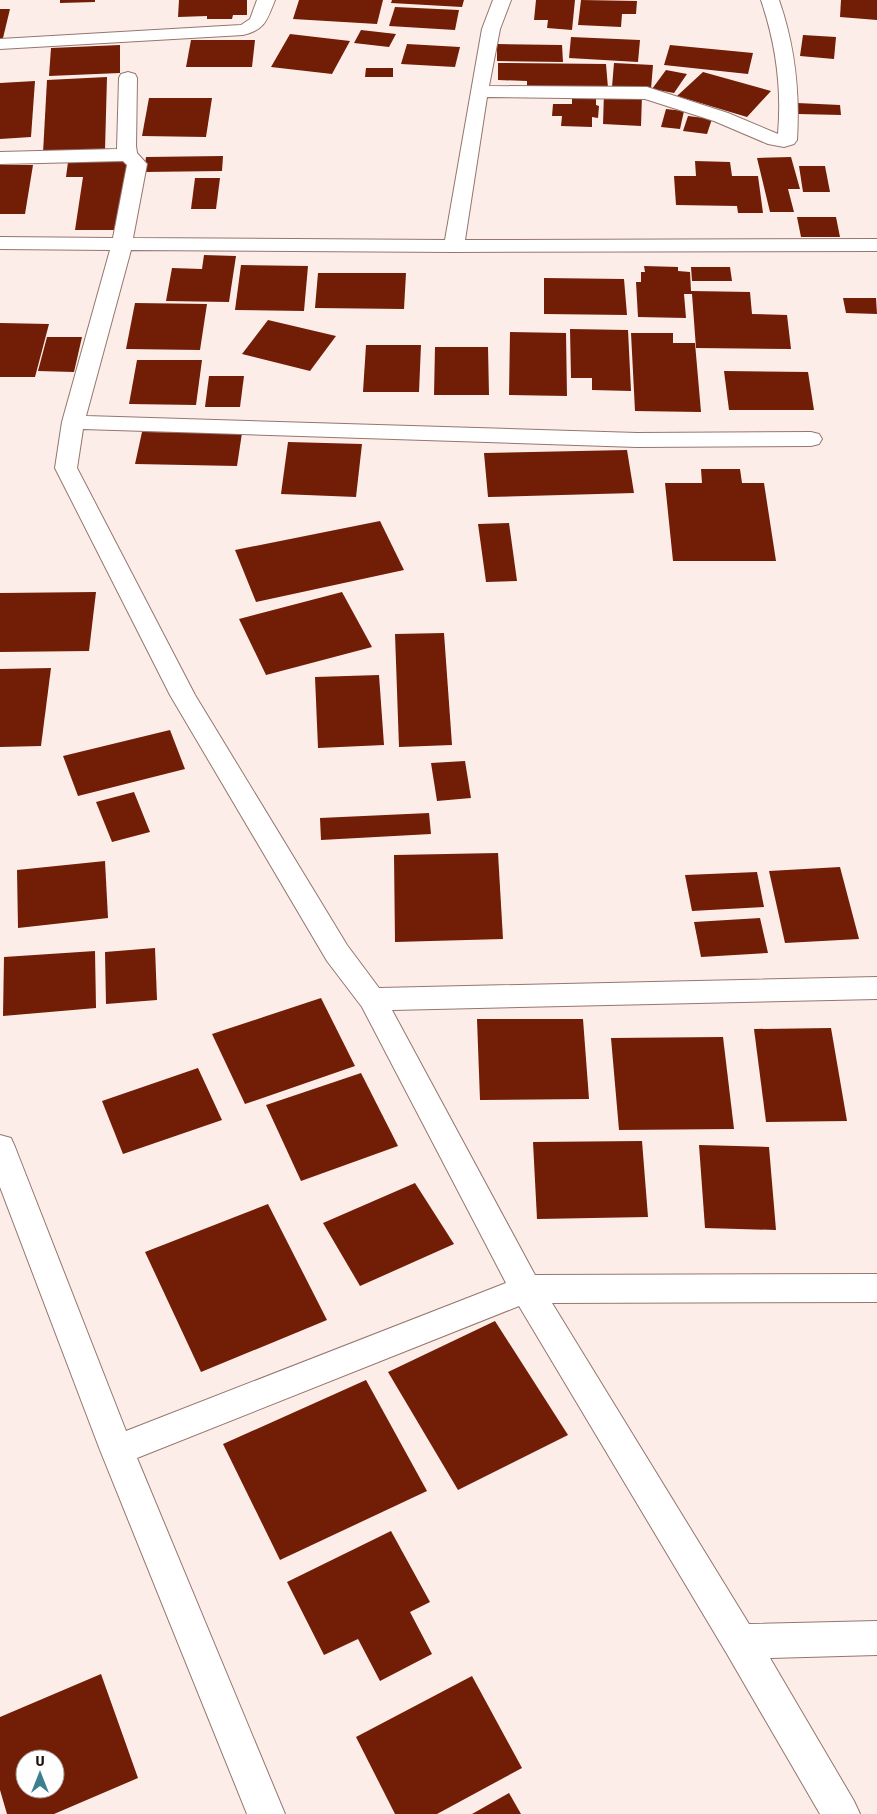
<svg xmlns="http://www.w3.org/2000/svg" width="877" height="1814" viewBox="0 0 877 1814" font-family="'Fira Sans',sans-serif">
  <rect width="100%" height="100%" fill="#fcede9"/>
  <g fill="#721d06" fill-rule="evenodd">
    <polygon points="60,0 95,0 95,2 60,3"/>
    <polygon points="179,0 247,0 247,15 233,15 232,19 207,19 207,16 178,17"/>
    <polygon points="299,0 383,0 377,24 293,19"/>
    <polygon points="392,0 464,0 462,7 391,3"/>
    <polygon points="536,0 575,0 572,30 547,28 548,20 534,20"/>
    <polygon points="581,0 637,1 636,14 622,14 621,27 578,25"/>
    <polygon points="841,0 877,0 877,20 840,17"/>
    <polygon points="395,7 459,10 455,30 389,26"/>
    <polygon points="0,9 10,9 3,38 0,38"/>
    <polygon points="361,30 396,34 389,47 354,43"/>
    <polygon points="290,34 350,41 332,74 271,67"/>
    <polygon points="803,35 836,37 834,59 800,56"/>
    <polygon points="571,37 640,40 638,62 569,58"/>
    <polygon points="191,40 255,40 252,67 186,67"/>
    <polygon points="407,44 460,47 455,67 401,64"/>
    <polygon points="497,44 562,45 563,62 497,61"/>
    <polygon points="120,45 120,73 49,76 51,48"/>
    <polygon points="670,45 753,53 748,74 664,65"/>
    <polygon points="498,63 606,64 608,88 527,88 527,81 498,80"/>
    <polygon points="614,63 653,65 651,89 612,87"/>
    <polygon points="366,68 393,68 393,77 365,77"/>
    <polygon points="666,70 687,74 674,93 652,89"/>
    <polygon points="703,72 771,91 747,117 677,96"/>
    <polygon points="107,77 105,150 43,153 47,80"/>
    <polygon points="35,81 31,137 0,139 0,83"/>
    <polygon points="604,93 642,95 641,126 603,124"/>
    <polygon points="572,96 596,97 596,105 599,106 598,118 592,117 592,127 561,126 562,116 552,116 553,104 572,104"/>
    <polygon points="149,98 212,98 206,137 142,136"/>
    <polygon points="797,103 840,105 841,115 798,114"/>
    <polygon points="666,109 684,111 680,129 661,127"/>
    <polygon points="688,116 712,119 707,134 683,131"/>
    <polygon points="223,156 222,171 144,172 146,157"/>
    <polygon points="791,157 800,189 788,189 794,212 770,212 757,158"/>
    <polygon points="132,160 124,230 75,230 83,177 66,177 68,162"/>
    <polygon points="695,161 730,162 732,176 758,176 763,213 738,213 737,206 676,205 674,176 696,176"/>
    <polygon points="0,165 33,165 25,214 0,214"/>
    <polygon points="799,166 825,166 830,192 803,192"/>
    <polygon points="195,178 220,178 216,209 191,209"/>
    <polygon points="797,217 836,217 840,237 801,237"/>
    <polygon points="204,255 236,256 229,302 166,301 172,268 202,269"/>
    <polygon points="241,265 308,266 304,311 235,310"/>
    <polygon points="644,266 678,267 678,271 690,272 691,291 750,292 752,314 787,315 791,349 696,348 692,294 684,294 686,318 638,317 636,282 641,282 641,272 645,272"/>
    <polygon points="691,267 730,267 732,281 692,281"/>
    <polygon points="318,273 406,273 404,309 315,308"/>
    <polygon points="544,278 624,279 627,315 544,314"/>
    <polygon points="843,298 876,298 877,314 846,313"/>
    <polygon points="135,303 207,304 200,350 126,349"/>
    <polygon points="268,320 336,336 310,371 242,354"/>
    <polygon points="0,323 49,324 35,377 0,377"/>
    <polygon points="570,329 628,330 631,391 592,390 592,378 571,378"/>
    <polygon points="510,332 566,333 567,396 509,395"/>
    <polygon points="631,333 673,333 673,343 695,343 701,412 635,411"/>
    <polygon points="47,337 82,337 74,372 38,371"/>
    <polygon points="366,345 421,345 419,392 363,392"/>
    <polygon points="435,347 488,347 489,395 434,395"/>
    <polygon points="137,360 202,360 196,405 129,404"/>
    <polygon points="724,371 808,372 814,410 729,410"/>
    <polygon points="209,376 244,376 240,407 205,407"/>
    <polygon points="142,432 242,433 237,466 135,464"/>
    <polygon points="288,442 362,444 356,497 281,494"/>
    <polygon points="627,450 634,493 488,497 484,453"/>
    <polygon points="701,469 740,469 742,483 764,483 776,561 673,561 665,483 702,483"/>
    <polygon points="380,521 404,570 256,602 235,550"/>
    <polygon points="509,523 517,581 486,582 478,524"/>
    <polygon points="96,592 89,651 0,652 0,593"/>
    <polygon points="342,592 372,647 266,675 239,619"/>
    <polygon points="444,633 452,745 399,747 395,634"/>
    <polygon points="51,668 41,746 0,747 0,669"/>
    <polygon points="379,675 384,745 318,748 315,677"/>
    <polygon points="170,730 185,769 78,796 63,756"/>
    <polygon points="465,761 471,798 437,801 431,763"/>
    <polygon points="134,792 150,832 112,842 96,802"/>
    <polygon points="429,813 431,834 321,840 320,818"/>
    <polygon points="498,853 503,939 395,942 394,855"/>
    <polygon points="105,861 108,918 18,928 17,870"/>
    <polygon points="840,867 859,939 785,943 769,871"/>
    <polygon points="757,872 764,907 692,911 685,875"/>
    <polygon points="760,918 768,953 701,957 694,922"/>
    <polygon points="155,948 157,1000 106,1004 105,952"/>
    <polygon points="95,951 96,1008 3,1016 4,957"/>
    <polygon points="321,998 355,1066 245,1104 212,1034"/>
    <polygon points="477,1019 583,1019 589,1099 480,1100"/>
    <polygon points="831,1028 847,1121 766,1122 754,1029"/>
    <polygon points="723,1037 734,1129 619,1130 611,1038"/>
    <polygon points="198,1068 222,1120 123,1154 102,1101"/>
    <polygon points="361,1073 398,1146 301,1181 266,1105"/>
    <polygon points="642,1141 648,1217 537,1219 533,1142"/>
    <polygon points="699,1145 769,1147 776,1230 705,1228"/>
    <polygon points="415,1183 454,1244 360,1286 323,1223"/>
    <polygon points="268,1204 327,1320 201,1372 145,1252"/>
    <polygon points="495,1321 568,1435 458,1490 388,1372"/>
    <polygon points="366,1380 427,1491 280,1560 223,1444"/>
    <polygon points="391,1531 430,1602 410,1612 432,1654 380,1681 358,1639 324,1655 287,1582"/>
    <path d="M101,1674L138,1778L54,1814H7L0,1790V1717ZM25,1759H55V1789H25Z"/>
    <polygon points="472,1676 522,1768 437,1814 395,1814 356,1737"/>
    <polygon points="509,1793 521,1814 472,1814"/>
  </g>
  <g fill="none" stroke-linecap="round" stroke-linejoin="round">
    <g stroke="#95766e" stroke-width="2">
      <g id="minor">
        <path d="M257,0H275C267,20 265,30 243,35L0,49V39L241,25L250,19Z"/>
        <path d="M493,0H511L500,29L489,86L647,87L728,113L778,134C782,88 776,44 761,0H779C795,46 800,91 797,140L794,144L784,147L768,144L714,121L645,99L487,97L465,240L877,239V251L454,252L131,250L86,416L637,433L811,432L819,434L822,439L819,444L811,446L637,447L83,429L77,468L195,695L347,945L379,988L877,977V999L392,1010L535,1275L877,1274V1302L552,1303L749,1624L877,1621V1655L770,1658L854,1801L860,1814H820L727,1654L519,1306L137,1458L285,1814H247L100,1450L0,1187V1135L11,1138L15,1147L126,1431L506,1283L362,1007L327,961L170,695L55,468L62,422L110,250L0,249V237L113,238L127,165L123,161L0,164V152L117,149L119,78L121,74L128,72L135,74L137,78L136,146L137,153L147,164L133,238L445,240L482,29Z"/>
      </g>
    </g>
    <use href="#minor" fill="#fff" fill-rule="evenodd"/>
  </g>
  <g transform="translate(40 1774)"><circle r="24" fill="#fefefe" stroke="#a49f9e"/>
  <path d="M0-4L9 19L0 12L-9 19Z" fill="#3c7f8f"/>
  <text y="-8" font-size="14" font-weight="bold" text-anchor="middle" fill="#1c100d">U</text>
  </g>
</svg>
